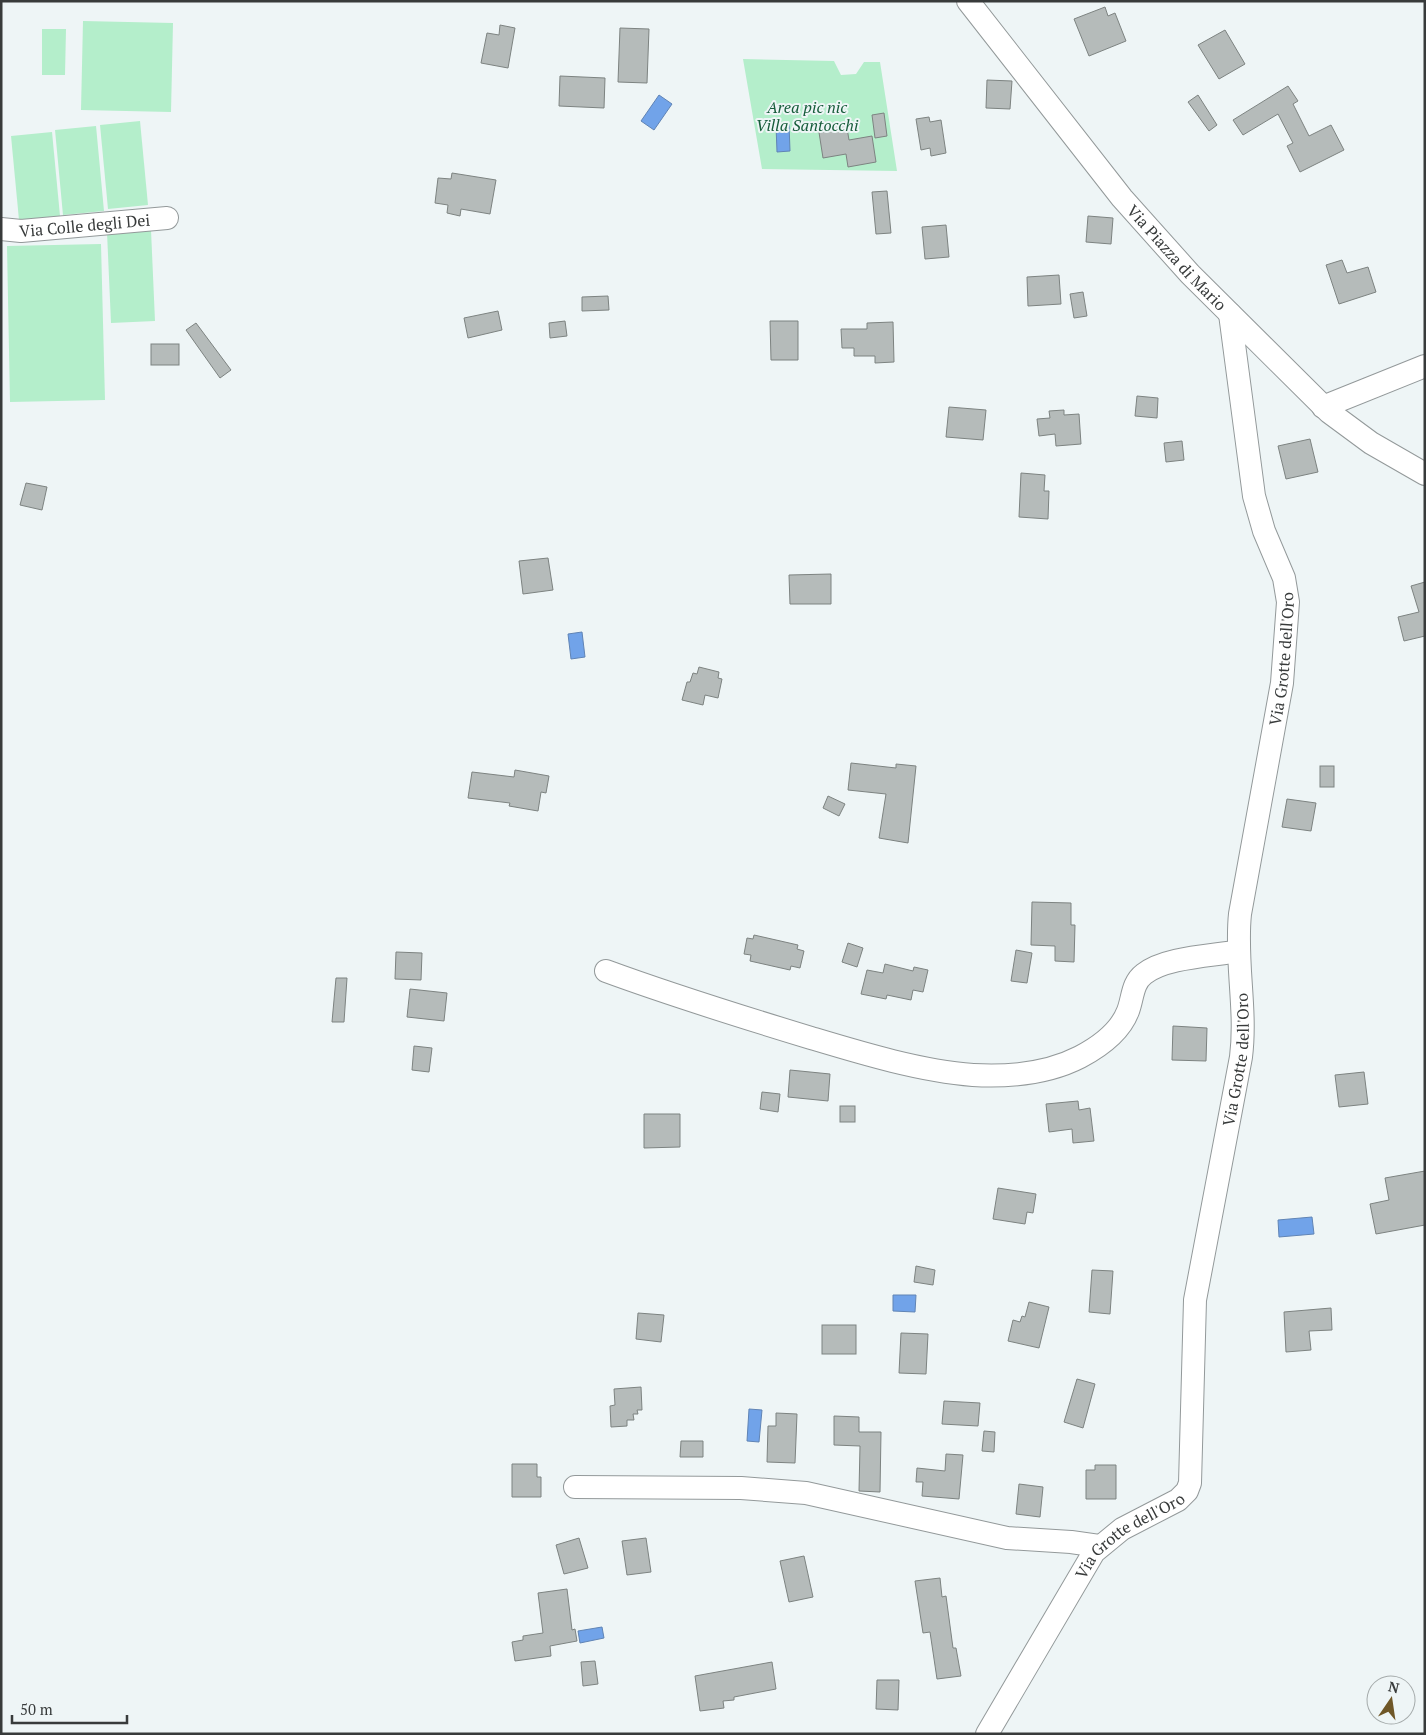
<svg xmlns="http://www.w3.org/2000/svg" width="1426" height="1735" viewBox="0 0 1426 1735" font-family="'PT Serif',serif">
  <rect width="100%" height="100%" fill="#eef5f6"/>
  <g fill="#b4eecb">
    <polygon points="83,21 173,23 171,112 81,110"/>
    <polygon points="42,29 66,29 65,75 42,75"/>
    <polygon points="743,59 834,61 841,75 856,74 864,62 880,62 897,171 762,169"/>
    <polygon points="140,121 148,205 108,209 100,125"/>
    <polygon points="96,126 104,211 63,215 55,130"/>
    <polygon points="52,132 60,216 19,220 11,136"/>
    <polygon points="151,230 155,321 111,323 107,232"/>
    <polygon points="101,244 105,400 10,402 7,246"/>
  </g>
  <g fill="#71a3e9" stroke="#6084b5">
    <polygon points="659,95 672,104 654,130 641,121"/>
    <polygon points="789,124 790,151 777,152 776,125"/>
    <polygon points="582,632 585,657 571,659 568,634"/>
    <polygon points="1312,1217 1314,1234 1279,1237 1278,1220"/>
    <polygon points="893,1295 916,1295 915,1312 893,1311"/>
    <polygon points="749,1409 762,1410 759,1442 747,1441"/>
    <polygon points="602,1627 604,1638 580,1643 578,1631"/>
  </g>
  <g fill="#b5bbba" stroke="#7d8381">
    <polygon points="1105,7 1108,16 1115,13 1126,41 1089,56 1074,19"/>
    <polygon points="500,25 515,28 508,68 481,63 487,33 499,35"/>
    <polygon points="620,28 649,29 647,83 618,82"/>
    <polygon points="1225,30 1245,64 1219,79 1198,45"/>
    <polygon points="560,76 605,78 604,108 559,106"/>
    <polygon points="987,80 1012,81 1010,109 986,108"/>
    <polygon points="1288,86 1298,101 1293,104 1309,136 1331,125 1344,150 1300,172 1287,146 1293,143 1278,114 1243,135 1233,120"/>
    <polygon points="1198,95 1217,125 1209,131 1188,102"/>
    <polygon points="884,113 887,136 875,138 872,115"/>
    <polygon points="929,117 930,122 941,120 946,153 931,156 930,148 921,150 916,119"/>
    <polygon points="846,122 849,140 872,136 876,162 848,167 846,154 823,158 818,126"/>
    <polygon points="452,173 496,180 490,214 461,209 460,216 447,213 448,205 435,203 438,178 451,179"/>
    <polygon points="887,191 891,233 876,234 872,192"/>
    <polygon points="1088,216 1113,218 1111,244 1086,242"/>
    <polygon points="946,225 949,257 925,259 922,227"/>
    <polygon points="1342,260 1347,273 1368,267 1376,292 1339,304 1326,265"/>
    <polygon points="1059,275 1061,304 1028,306 1027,277"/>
    <polygon points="1083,292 1087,316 1074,318 1070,294"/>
    <polygon points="608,296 609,310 582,311 582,297"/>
    <polygon points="498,311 502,330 468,338 464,318"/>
    <polygon points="565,321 567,336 550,338 549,323"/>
    <polygon points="770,321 798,321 798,360 771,360"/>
    <polygon points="893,322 894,362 875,363 875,356 854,356 854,348 842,348 841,329 867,329 867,323"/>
    <polygon points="196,323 231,370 220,378 186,330"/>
    <rect x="151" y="344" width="28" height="21"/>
    <polygon points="1137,396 1158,398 1157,418 1135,416"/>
    <polygon points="949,407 986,410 983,440 946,437"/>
    <polygon points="1064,410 1064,415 1079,414 1081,444 1056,446 1055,434 1039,436 1037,419 1050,418 1049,411"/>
    <polygon points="1310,439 1318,472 1286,479 1278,446"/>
    <polygon points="1182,441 1184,460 1166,462 1164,443"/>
    <polygon points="1021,473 1045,475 1044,491 1049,491 1048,519 1019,517"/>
    <polygon points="26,483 47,487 42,510 20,505"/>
    <polygon points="548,558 553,590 523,594 519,561"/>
    <polygon points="831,574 831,604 790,604 789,575"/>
    <polygon points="1425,582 1425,636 1404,641 1398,617 1419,612 1411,586"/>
    <polygon points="699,667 719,672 718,678 722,679 718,698 705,695 703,705 682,700 687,682 690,682 693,673 697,674"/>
    <polygon points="851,763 896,768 896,764 916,766 908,843 879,838 886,794 848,790"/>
    <rect x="1320" y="766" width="14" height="21"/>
    <polygon points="515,770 549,776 546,793 541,792 538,811 509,806 510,803 468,798 472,772 514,777"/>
    <polygon points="828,796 845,804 839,816 823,808"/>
    <polygon points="1287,799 1316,803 1311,831 1282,827"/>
    <polygon points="1032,902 1071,903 1071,925 1075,925 1074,962 1055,961 1055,946 1031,945"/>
    <polygon points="754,935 798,945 797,949 804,951 800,968 791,966 790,970 750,961 751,955 744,954 747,938 753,939"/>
    <polygon points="848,943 863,948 857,967 842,962"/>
    <polygon points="1016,950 1032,953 1027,983 1011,981"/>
    <polygon points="396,952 422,953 421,980 395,979"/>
    <polygon points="885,964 913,971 914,967 928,970 923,992 913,990 911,1000 887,995 886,999 861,994 867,970 883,973"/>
    <polygon points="336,978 347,978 344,1022 332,1022"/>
    <polygon points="410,989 447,993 444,1021 407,1017"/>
    <polygon points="1173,1026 1207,1028 1206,1061 1172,1060"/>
    <polygon points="414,1046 432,1048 429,1072 412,1070"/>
    <polygon points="790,1070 830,1074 828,1101 788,1097"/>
    <polygon points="1364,1072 1368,1104 1339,1107 1335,1075"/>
    <polygon points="762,1092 780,1094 778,1112 760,1109"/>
    <polygon points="1078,1101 1079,1110 1090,1108 1094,1141 1073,1143 1072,1129 1049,1132 1046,1104"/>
    <rect x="840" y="1106" width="15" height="16"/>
    <polygon points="644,1114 680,1114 680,1147 644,1148"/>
    <polygon points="1425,1171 1425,1225 1376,1234 1370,1204 1389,1200 1385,1178"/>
    <polygon points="998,1188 1036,1194 1033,1213 1027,1212 1025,1224 993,1219"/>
    <polygon points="916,1266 935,1270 933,1285 914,1282"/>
    <polygon points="1092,1270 1113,1271 1110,1314 1089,1312"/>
    <polygon points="1029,1302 1049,1307 1039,1348 1008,1341 1013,1320 1020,1322 1022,1316 1025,1317"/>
    <polygon points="1331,1308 1332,1330 1309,1331 1311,1350 1286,1352 1284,1312"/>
    <polygon points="638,1313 664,1315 661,1342 636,1339"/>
    <rect x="822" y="1325" width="34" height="29"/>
    <polygon points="901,1333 928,1334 926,1374 899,1373"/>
    <polygon points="1077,1379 1095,1384 1083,1428 1064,1422"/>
    <polygon points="641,1387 642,1410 637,1410 638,1414 633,1414 634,1420 627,1420 627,1426 611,1427 610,1406 615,1405 614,1389"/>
    <polygon points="944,1401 980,1403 978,1426 942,1424"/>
    <polygon points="776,1413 797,1414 795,1463 767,1462 768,1426 776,1426"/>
    <polygon points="834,1416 859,1417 859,1432 881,1432 880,1492 859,1491 860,1446 834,1445"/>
    <polygon points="984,1431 995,1432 994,1452 982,1451"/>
    <polygon points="681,1441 703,1441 703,1457 680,1457"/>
    <polygon points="946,1454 963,1455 959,1499 922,1496 923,1482 916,1482 917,1468 945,1471"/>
    <polygon points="512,1464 537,1464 537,1477 541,1477 541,1497 512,1497"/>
    <polygon points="1095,1465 1116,1465 1116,1499 1086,1499 1086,1470 1095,1470"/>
    <polygon points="1019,1484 1043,1487 1040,1517 1016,1514"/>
    <polygon points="579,1538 588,1568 564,1574 556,1545"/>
    <polygon points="646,1538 651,1572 627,1575 622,1541"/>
    <polygon points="804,1556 813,1597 789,1602 780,1561"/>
    <polygon points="940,1578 942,1597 946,1596 953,1648 956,1648 961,1676 937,1679 930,1632 923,1633 915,1581"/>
    <polygon points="567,1589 572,1630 575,1629 577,1641 550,1646 551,1656 515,1661 512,1642 523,1640 523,1636 543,1633 538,1593"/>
    <polygon points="595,1661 598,1684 583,1686 581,1662"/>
    <polygon points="772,1662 776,1689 734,1697 734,1700 723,1701 724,1708 700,1711 695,1676"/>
    <polygon points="877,1680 899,1680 898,1710 876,1709"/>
  </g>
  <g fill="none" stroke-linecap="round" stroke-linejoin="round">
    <g stroke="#93999a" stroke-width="24">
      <g id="minor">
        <path id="s1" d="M968,1L1122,198L1190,274L1329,412L1371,443L1425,474"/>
        <path id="s2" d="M1,229L21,231L167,218"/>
        <polyline points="1323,407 1425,366"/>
        <path d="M606,971C674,996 742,1017 811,1038C861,1053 920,1071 973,1075C1009,1077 1047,1074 1080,1057C1099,1047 1120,1032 1128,1011C1133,998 1132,983 1144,974C1165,957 1212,956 1239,951"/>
        <polyline points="575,1487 741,1488 806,1493 1007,1538 1071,1542 1099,1546"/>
        <path id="s3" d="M987,1734L1094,1552L1122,1529L1178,1500L1187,1491L1190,1483L1195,1300L1241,1057C1247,1009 1235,961 1240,914L1282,683L1288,602L1284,578L1264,531L1254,496L1230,314"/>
      </g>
    </g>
    <use href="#minor" stroke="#fff" stroke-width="22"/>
  </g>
  <g text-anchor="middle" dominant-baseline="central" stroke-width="4" stroke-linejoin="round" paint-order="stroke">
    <g font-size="16" font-style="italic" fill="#165c3a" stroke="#eef5f6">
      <text x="807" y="107">Area pic nic<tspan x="807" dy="18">Villa Santocchi</tspan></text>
    </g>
    <g font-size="16" fill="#383b3b" stroke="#eef5f6">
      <text stroke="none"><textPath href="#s2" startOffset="84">Via Colle degli Dei</textPath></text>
      <text stroke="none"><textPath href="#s1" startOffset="331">Via Piazza di Mario</textPath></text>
      <text stroke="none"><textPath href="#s3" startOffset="1164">Via Grotte dell'Oro</textPath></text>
      <text stroke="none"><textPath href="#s3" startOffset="759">Via Grotte dell'Oro</textPath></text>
      <text stroke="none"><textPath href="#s3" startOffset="249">Via Grotte dell'Oro</textPath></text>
    </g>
  </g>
  <rect width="1426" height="1735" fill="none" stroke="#383b3b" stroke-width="5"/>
  <g transform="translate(1391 1700) rotate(13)"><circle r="24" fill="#eef5f6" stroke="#a5abab"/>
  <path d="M0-4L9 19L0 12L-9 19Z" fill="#6f5727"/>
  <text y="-8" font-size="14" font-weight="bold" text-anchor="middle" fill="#383b3b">N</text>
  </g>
  <path d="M12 1715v8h115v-8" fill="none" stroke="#383b3b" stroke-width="2.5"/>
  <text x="20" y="1715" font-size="15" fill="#383b3b" stroke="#eef5f6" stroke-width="4" paint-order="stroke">50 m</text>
</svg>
